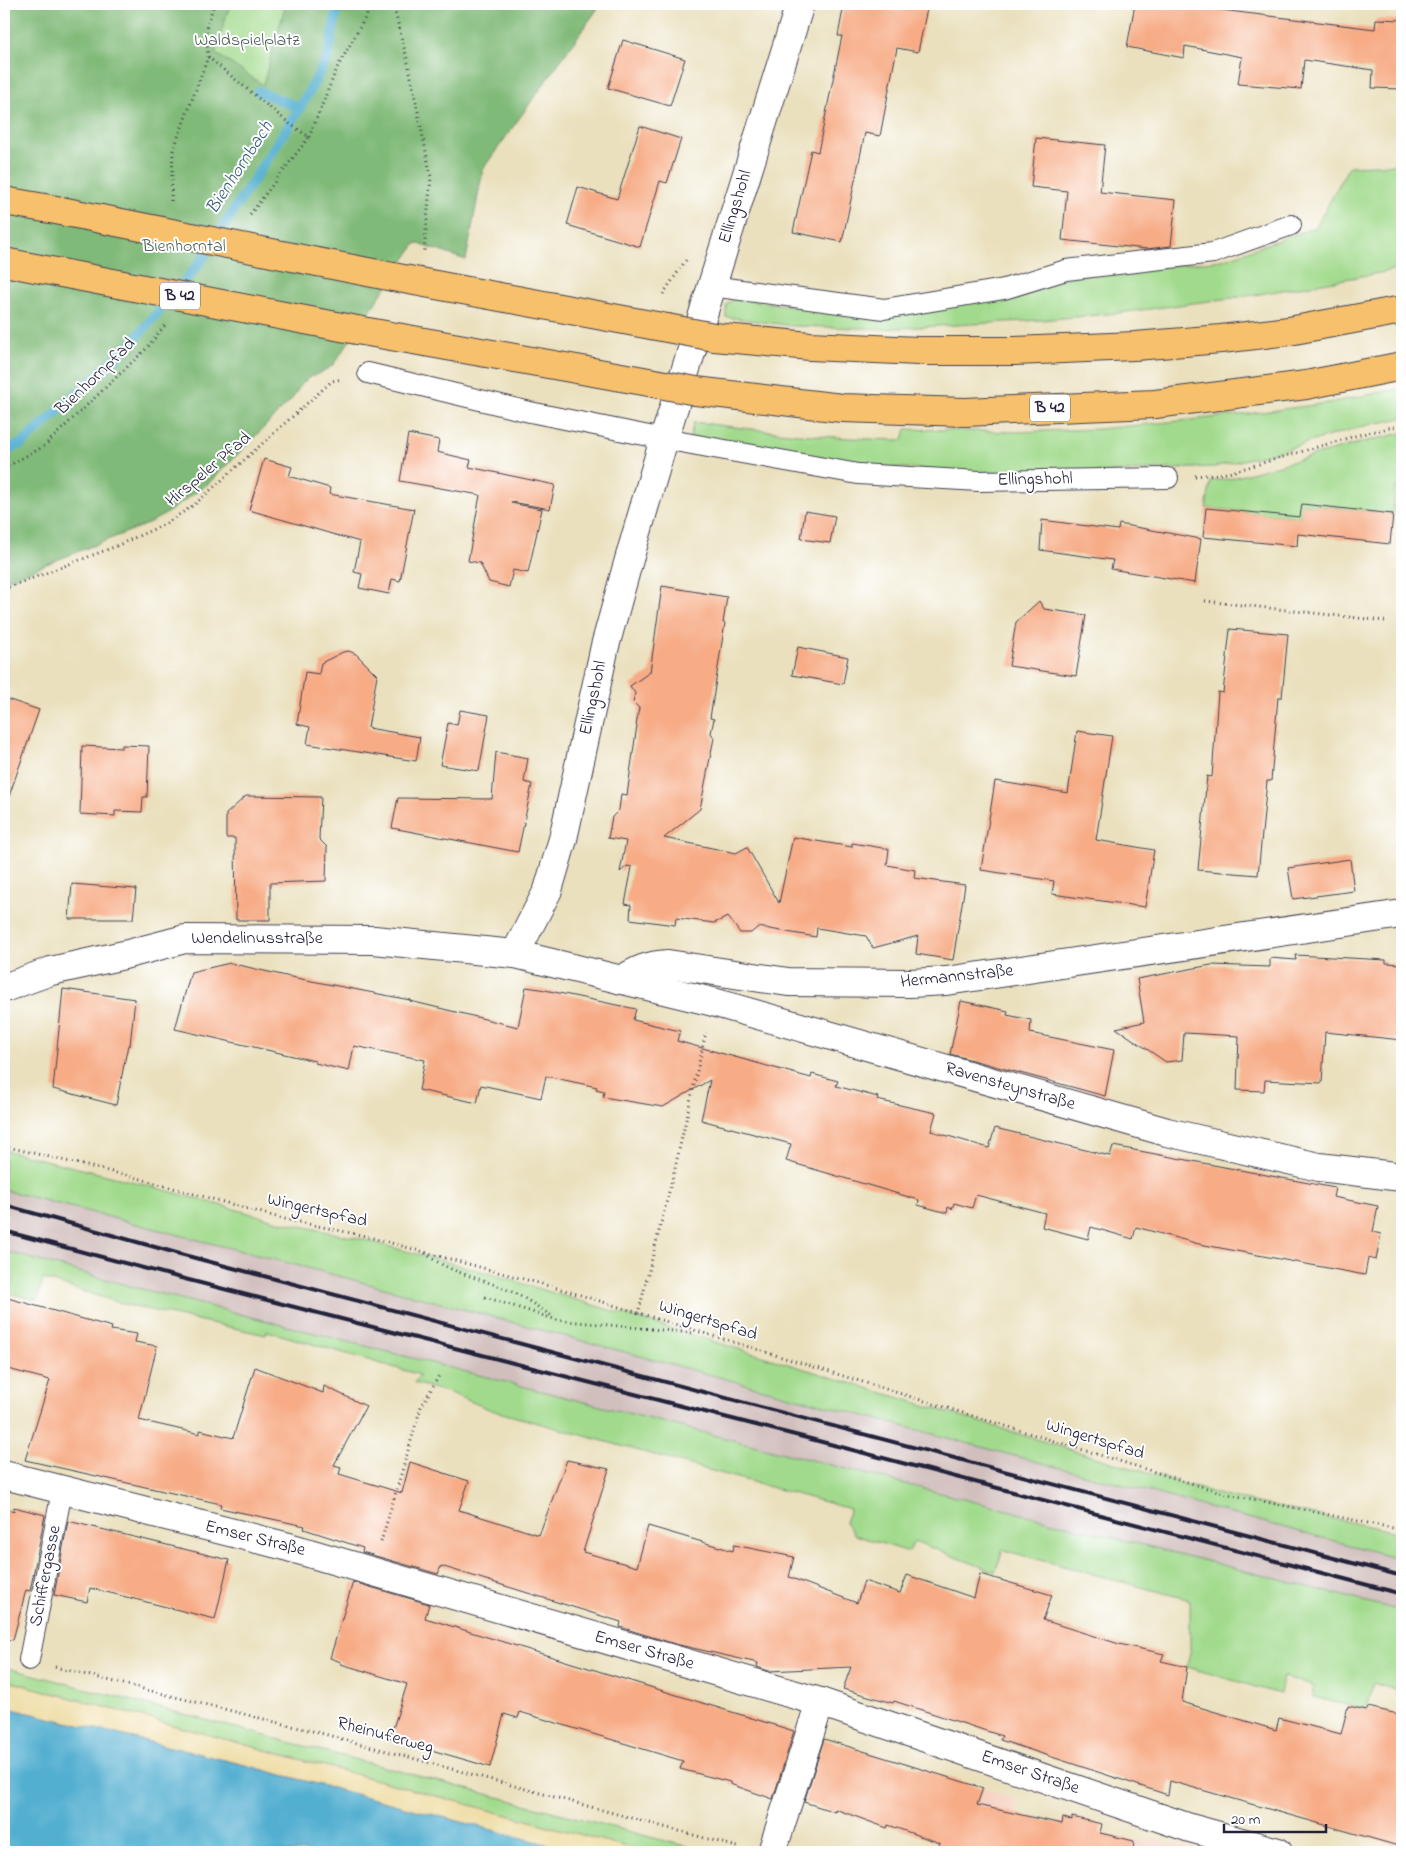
<svg xmlns="http://www.w3.org/2000/svg" width="1406" height="1856" viewBox="0 0 1406 1856" font-family="'Indie Flower',sans-serif">
  <rect width="100%" height="100%" fill="#fff"/>
  <filter id="ink" filterUnits="userSpaceOnUse"><feTurbulence type="fractalNoise" baseFrequency=".02" numOctaves="2"/><feDisplacementMap in="SourceGraphic" scale="10" xChannelSelector="R" yChannelSelector="G"/><feConvolveMatrix kernelMatrix="1 2 1 2 8 2 1 2 1" color-interpolation-filters="sRGB"/></filter>
  <filter id="wash" filterUnits="userSpaceOnUse"><feTurbulence type="fractalNoise" baseFrequency=".0096" numOctaves="4" result="noise"/><feDisplacementMap in="SourceGraphic" scale="20" xChannelSelector="R" yChannelSelector="G"/><feGaussianBlur stdDeviation="1.12" result="paint"/><feColorMatrix in="noise" values="0 0 0 0 0 0 0 0 0 0 0 0 0 0 0 0 0 1.4 0 .05"/><feComposite in="paint" operator="in"/></filter>
  <g filter="url(#wash)">
    <rect width="100%" height="100%" fill="#eae0bd"/>
    <polygon fill="#f6d2c3" points="983,1788 1010,1797 1016,1805 1016,1814 1062,1824 1071,1820 1072,1817 1093,1822 1092,1825 1101,1827 1101,1833 1148,1843 1151,1838 1199,1852 963,1852"/>
    <polygon fill="#d1bfbd" points="4,1190 354,1280 1402,1559 1402,1611 130,1286 4,1251"/>
    <g fill="#a1da8c" stroke="#627e64">
      <polygon points="230,4 286,4 263,86 214,53"/>
      <polygon points="1402,164 1402,267 1385,272 1254,295 1119,313 1041,320 885,329 794,326 726,317 726,305 734,299 884,316 1074,276 1222,260 1316,227 1349,166"/>
      <path d="M1402,388V418L1359,427L1280,451L1214,467L1090,473H978L858,465L690,437L694,422C764,431 833,439 903,440L906,429L1016,432L1099,429L1240,415L1328,403Z"/>
      <polygon points="1402,433 1402,488 1395,488 1393,514 1302,504 1300,517 1206,508 1211,481 1229,479 1363,442"/>
      <polygon points="4,1150 143,1184 278,1221 361,1239 481,1271 1224,1496 1397,1532 1402,1534 1402,1559 354,1280 4,1190"/>
      <polygon points="4,1251 130,1286 1402,1611 1402,1692 1373,1683 1367,1710 1313,1697 1314,1687 1283,1676 1280,1694 1187,1667 1190,1651 1190,1600 1003,1550 995,1572 914,1541 909,1552 855,1535 845,1522 850,1509 491,1410 453,1394 414,1383 420,1375 267,1331 266,1335 127,1305 43,1279 37,1300 4,1292"/>
      <polygon points="4,1667 669,1842 714,1852 645,1852 4,1680"/>
    </g>
    <path fill="#80ba78" stroke="#516e5a" d="M4,4H230L215,53L263,85L286,4H601L483,169L466,260L416,243L333,365C313,380 306,372 293,398L209,483L164,515L145,525L4,581V153L7,141L4,140Z"/>
    <polygon fill="#eeda9e" stroke="#887e6c" points="4,1680 645,1852 576,1852 237,1763 4,1707"/>
    <polygon fill="#52afd0" stroke="#3a6886" points="4,1707 237,1763 576,1852 4,1852"/>
    <g fill="none" stroke-linecap="round" stroke-linejoin="round">
      <g stroke="#52afd0" stroke-width="10">
        <polyline points="258,91 300,108"/>
        <polyline points="4,452 23,443 128,347 199,264 300,108 328,57 338,4"/>
      </g>
    </g>
    <g id="blocks">
      <g fill="#f7ac86">
        <polygon points="844,4 928,4 918,52 897,48 880,136 865,133 842,242 793,232 811,150 818,152 842,36 838,36"/>
        <polygon points="1135,4 1214,4 1213,9 1375,29 1376,19 1402,20 1402,89 1372,88 1373,70 1304,60 1301,89 1238,84 1242,57 1185,46 1184,58 1127,47"/>
        <polygon points="623,40 685,59 670,106 608,88"/>
        <polygon points="640,126 681,139 667,183 660,181 640,247 567,225 578,187 617,199"/>
        <polygon points="1036,138 1105,145 1100,192 1176,200 1171,246 1147,249 1062,240 1067,191 1031,187"/>
        <polygon points="408,434 439,440 437,452 471,460 469,467 555,485 550,509 512,502 511,503 542,509 528,573 513,570 509,587 489,582 480,563 468,561 480,495 400,481"/>
        <polygon points="264,459 292,467 289,476 330,488 329,494 414,509 400,581 392,579 389,594 359,588 362,574 354,572 360,542 249,510"/>
        <polygon points="1302,504 1393,514 1390,544 1298,534 1297,546 1203,537 1206,508 1300,517"/>
        <polygon points="805,511 835,516 830,543 801,539"/>
        <polygon points="1042,520 1118,530 1119,524 1201,539 1195,583 1111,569 1113,560 1040,550"/>
        <polygon points="662,586 727,597 723,623 725,623 710,718 714,719 711,733 714,738 700,809 664,838 736,853 747,847 779,903 793,837 852,847 852,843 889,849 887,865 915,870 914,878 965,885 953,960 916,954 918,936 873,948 866,936 817,928 816,937 758,927 751,933 740,933 728,917 714,923 676,918 675,925 630,919 631,905 625,904 632,867 627,866 620,872 626,841 608,838 612,817 619,810 621,794 627,795 637,725 636,725 639,708 633,702 635,693 630,686 650,672"/>
        <polygon points="1039,601 1044,609 1086,615 1076,676 1009,666 1016,622"/>
        <polygon points="1230,629 1288,634 1282,697 1278,697 1271,781 1267,781 1258,875 1198,870 1207,776 1212,777 1218,692 1223,693"/>
        <polygon points="798,647 848,657 843,684 792,675"/>
        <polygon points="349,651 356,654 377,675 368,728 420,737 416,761 307,744 310,727 297,724 305,672 319,674 321,663 343,652"/>
        <polygon points="4,698 39,710 8,799 4,798"/>
        <polygon points="460,710 489,715 479,771 440,765 448,723 457,725"/>
        <polygon points="1077,731 1112,736 1096,840 1154,850 1145,907 1052,894 1054,881 981,870 995,781 1068,793"/>
        <polygon points="122,745 149,746 147,797 143,797 142,812 115,811 115,816 80,814 82,746 122,748"/>
        <polygon points="496,752 528,758 524,782 532,784 518,852 392,828 398,798 492,799"/>
        <polygon points="246,796 321,797 319,839 327,847 326,881 270,883 270,920 236,920 235,838 226,838 226,814"/>
        <polygon points="1350,859 1354,891 1293,899 1288,868"/>
        <polygon points="72,884 136,889 133,919 69,919"/>
        <polygon points="1295,955 1386,960 1386,963 1402,964 1402,1040 1325,1032 1322,1083 1265,1080 1264,1091 1237,1090 1239,1036 1184,1033 1182,1060 1166,1062 1116,1028 1144,1022 1137,979 1211,965 1270,967 1270,958 1296,960"/>
        <polygon points="230,963 286,976 410,1000 410,1001 518,1027 526,987 540,989 636,1009 633,1020 680,1031 677,1041 811,1078 812,1074 838,1081 836,1086 878,1097 877,1100 936,1113 931,1131 989,1148 995,1128 1110,1156 1113,1146 1335,1188 1333,1197 1378,1206 1373,1232 1381,1234 1376,1260 1368,1258 1365,1275 1199,1244 1136,1227 1133,1239 1091,1227 1088,1239 1042,1227 1045,1213 976,1195 972,1208 954,1203 952,1209 948,1207 947,1213 918,1205 919,1200 786,1161 791,1144 701,1120 710,1080 663,1107 603,1097 604,1091 596,1089 597,1087 546,1076 541,1098 481,1085 477,1103 419,1090 425,1060 354,1046 349,1071 315,1063 315,1061 175,1029 191,972"/>
        <polygon points="63,989 135,999 130,1045 128,1045 116,1105 53,1089"/>
        <polygon points="961,1001 1008,1011 1007,1015 1031,1020 1030,1033 1114,1050 1105,1096 950,1054"/>
        <polygon points="4,1297 112,1327 111,1330 137,1334 135,1342 157,1346 139,1420 200,1434 200,1430 233,1438 255,1367 323,1393 324,1386 366,1406 334,1465 341,1467 339,1474 402,1493 410,1462 469,1481 459,1510 539,1535 567,1460 609,1469 583,1552 637,1567 648,1526 733,1551 734,1545 794,1557 789,1577 857,1603 864,1581 900,1593 907,1575 974,1598 980,1574 1052,1595 1043,1620 1119,1644 1164,1654 1161,1661 1187,1667 1182,1702 1276,1730 1279,1718 1341,1734 1348,1706 1367,1710 1368,1707 1402,1715 1402,1847 1170,1781 1168,1795 1000,1740 1002,1736 894,1701 893,1703 843,1689 851,1667 769,1671 757,1667 758,1663 675,1644 620,1627 621,1622 441,1566 438,1574 362,1552 363,1548 304,1529 305,1526 220,1508 221,1504 25,1460 50,1380 4,1368"/>
        <polygon points="14,1507 45,1515 30,1591 26,1590 13,1640 4,1639 4,1508 14,1511"/>
        <polygon points="68,1521 229,1560 215,1619 90,1588 87,1602 54,1595"/>
        <polygon points="353,1582 429,1604 425,1618 794,1731 773,1799 730,1784 730,1782 680,1769 683,1761 520,1712 518,1718 504,1714 490,1767 390,1738 407,1684 341,1664 341,1662 330,1658"/>
        <polygon points="824,1739 983,1788 977,1805 1062,1824 1063,1818 1072,1820 1072,1817 1102,1824 1100,1833 1134,1841 1133,1852 937,1852 940,1843 888,1825 887,1828 835,1809 835,1812 804,1802"/>
      </g>
    </g>
  </g>
  <g filter="url(#ink)">
    <use href="#blocks" fill-opacity="0" stroke="#403e4e" stroke-width="1"/>
    <g fill="none" stroke-linecap="round" stroke-linejoin="round">
      <g stroke="#403e4e" stroke-width="22">
        <g id="service">
          <polyline points="711,286 884,309 1004,289 1066,270 1213,253 1291,225"/>
          <polyline points="368,373 530,412 664,439 858,474 979,481 1168,478"/>
          <polyline points="29,1660 62,1491"/>
        </g>
      </g>
      <g stroke="#403e4e" stroke-width="30">
        <g id="minor">
          <polyline points="515,954 548,890 563,839 605,646 626,570 664,439 800,4"/>
          <path d="M621,980C638,970 648,965 668,964L788,982L910,983L946,981L1402,914"/>
          <polyline points="4,988 51,971 124,955 185,939 374,940 515,954 713,1002 1167,1132 1319,1167 1402,1177"/>
          <polyline points="772,1852 820,1702"/>
        </g>
      </g>
      <g stroke="#403e4e" stroke-width="30">
        <polyline id="tertiary" points="4,1475 285,1546 820,1702 1190,1828 1278,1852"/>
      </g>
      <g stroke="#403e4e" stroke-width="30">
        <g id="trunk">
          <polyline points="393,277 667,328"/>
          <polyline points="357,330 649,382"/>
          <polyline points="714,337 810,346 918,351 1015,351 1135,346 1221,339 1289,331 1402,310"/>
          <polyline points="696,391 842,408 965,412 1155,404 1306,385 1402,366"/>
        </g>
      </g>
      <g stroke="#403e4e" stroke-width="3" stroke-dasharray="1 4" stroke-linecap="butt">
        <polyline points="393,4 409,67 431,177 424,251"/>
        <polyline points="208,57 290,124 309,137 248,217"/>
        <polyline points="309,137 337,68 373,4"/>
        <polyline points="171,201 173,151 208,57 206,29 214,4"/>
        <polyline points="663,294 686,260"/>
        <polyline points="4,468 43,447 147,348 165,325"/>
        <polyline points="1195,476 1228,473 1362,434 1402,425"/>
        <polyline points="4,589 114,547 165,524 194,505 332,381 342,379"/>
        <polyline points="1205,601 1385,621"/>
        <polyline points="4,1146 141,1179 280,1218 365,1236 564,1290 1223,1493 1402,1530"/>
        <path d="M425,1253C447,1272 477,1277 503,1288C521,1295 537,1306 553,1317"/>
        <polyline points="485,1297 557,1320 693,1333"/>
        <polyline points="638,1314 675,1168 706,1032"/>
        <polyline points="381,1542 421,1407 440,1374"/>
        <polyline points="55,1667 324,1734 741,1848"/>
      </g>
      <use href="#service" stroke="#fff" stroke-width="20"/>
      <use href="#minor" stroke="#fff" stroke-width="28"/>
      <use href="#tertiary" stroke="#fff" stroke-width="28"/>
      <use href="#trunk" stroke="#f7c06c" stroke-width="28"/>
      <g stroke="#22223b" stroke-width="4">
        <polyline points="4,1205 180,1254 1402,1576"/>
        <polyline points="4,1231 177,1277 803,1437 1402,1594"/>
      </g>
      <g stroke="#403e4e" stroke-width="30" stroke-linecap="butt">
        <g id="trunk-bridge">
          <polyline points="4,201 56,210 393,277"/>
          <polyline points="4,262 357,330"/>
          <polyline points="667,328 714,337"/>
          <polyline points="649,382 696,391"/>
        </g>
      </g>
      <use href="#trunk-bridge" stroke="#f7c06c" stroke-width="28"/>
    </g>
  </g>
  <g text-anchor="middle" dominant-baseline="central" stroke-width="4" stroke-linejoin="round" paint-order="stroke">
    <g fill="#fff" stroke="#646476" stroke-width="1">
      <rect x="160" y="282.5" width="40" height="27" rx="4"/>
      <rect x="1030" y="394.5" width="40" height="27" rx="4"/>
    </g>
    <g font-size="16" font-weight="bold" fill="#22223b">
      <text x="180" y="296">B 42</text>
      <text x="1050" y="408">B 42</text>
    </g>
    <g font-size="18" fill="#4e6257" stroke="#fff">
      <text x="247" y="41">Waldspielplatz</text>
      <text x="184" y="247">Bienhorntal</text>
    </g>
    <g font-size="18" fill="#22223b" stroke="#fff">
      <text transform="translate(736 207) rotate(-73)">Ellingshohl</text>
      <text transform="translate(96 377) rotate(-44)">Bienhornpfad</text>
      <text transform="translate(209 470) rotate(-40)">Hirspeler Pfad</text>
      <text transform="translate(1035 480) rotate(-1)">Ellingshohl</text>
      <text transform="translate(594 698) rotate(-78)">Ellingshohl</text>
      <text x="257" y="939">Wendelinusstraße</text>
      <text transform="translate(957 977) rotate(-6)">Hermannstraße</text>
      <text transform="translate(1010 1087) rotate(16)">Ravensteynstraße</text>
      <text transform="translate(317 1211) rotate(13)">Wingertspfad</text>
      <text transform="translate(708 1321) rotate(17)">Wingertspfad</text>
      <text transform="translate(1095 1440) rotate(17)">Wingertspfad</text>
      <text transform="translate(255 1539) rotate(14)">Emser Straße</text>
      <text transform="translate(46 1576) rotate(-79)">Schiffergasse</text>
      <text transform="translate(644 1651) rotate(16)">Emser Straße</text>
      <text transform="translate(385 1736) rotate(15)">Rheinuferweg</text>
      <text transform="translate(1030 1773) rotate(19)">Emser Straße</text>
    </g>
    <g font-size="19" font-style="italic" fill="#38617e" stroke="#fff">
      <text transform="translate(240 168) rotate(-57)">Bienhornbach</text>
    </g>
  </g>
  <rect width="1406" height="1856" fill="none" stroke="#fff" stroke-width="20"/>
  <path d="M1224 1824v8h102v-8" fill="none" stroke="#22223b" stroke-width="2.5"/>
  <text x="1231" y="1824" font-size="15" fill="#22223b" stroke="#ffffff" stroke-width="4" paint-order="stroke">20 m</text>
</svg>
